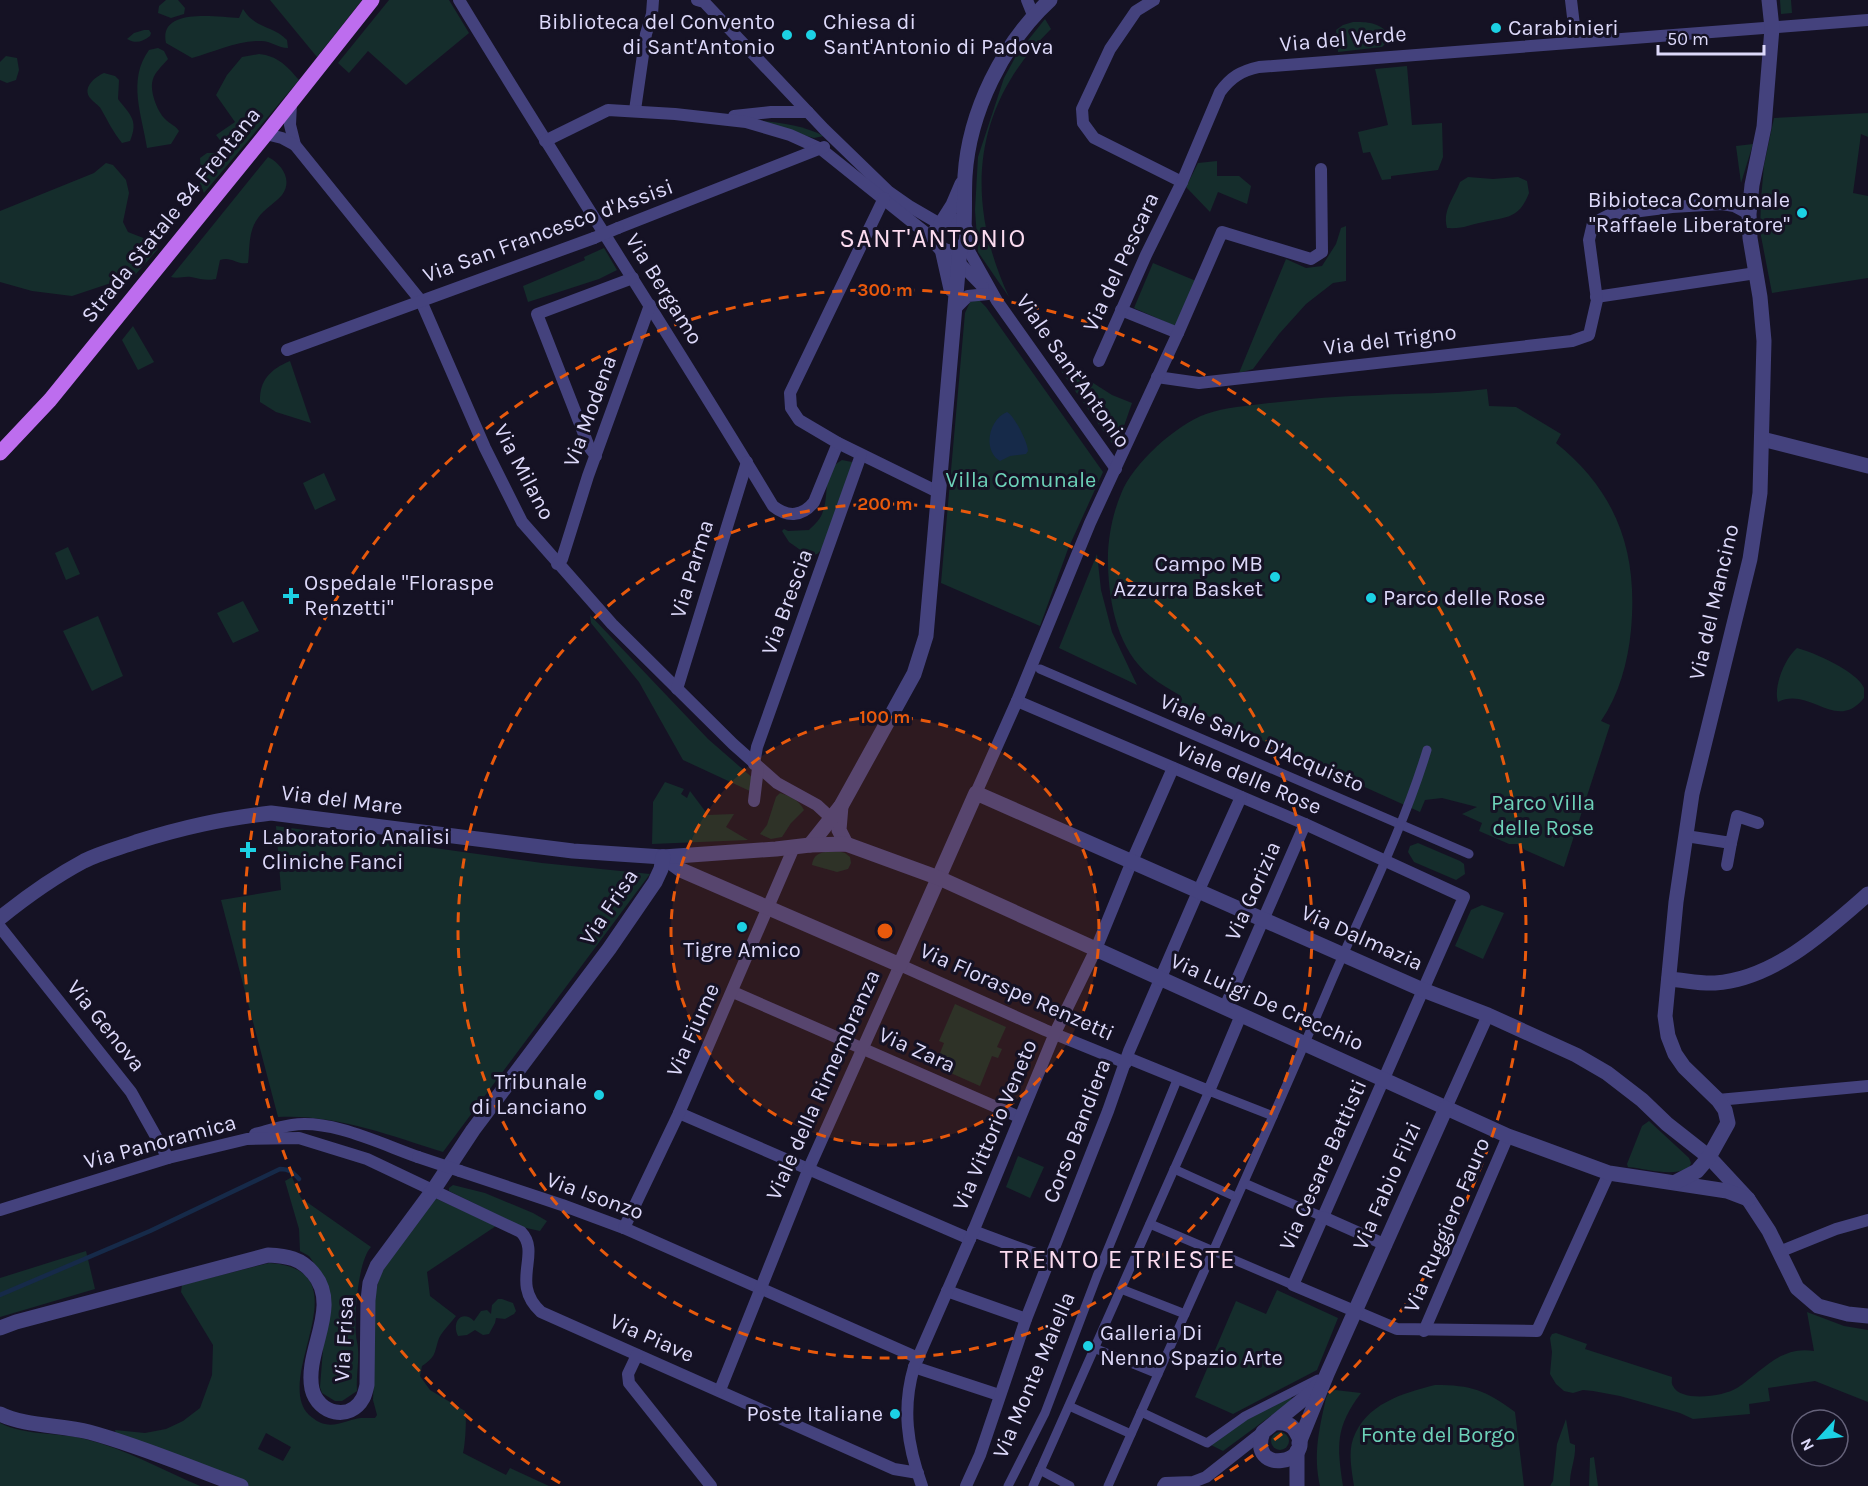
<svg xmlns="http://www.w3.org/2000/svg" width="1868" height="1486" viewBox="0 0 1868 1486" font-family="Karla,sans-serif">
  <rect width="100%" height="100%" fill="#151224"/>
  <g fill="#152d2c" fill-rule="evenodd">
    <polygon points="166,0 178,0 185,8 184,14 171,18 158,13 159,6"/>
    <polygon points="270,0 362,0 317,57"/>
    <polygon points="389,0 449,0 469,33 406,85 368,51 349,73 338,63"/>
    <polygon points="1780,0 1791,0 1792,13 1781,14"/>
    <path d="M243,9C255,29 273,25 287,40L288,48C278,48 271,41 261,41C238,40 214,52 192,58L166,43C158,7 217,17 239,18Z"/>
    <path d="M1045,19L1051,29C972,106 964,200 1009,297L978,252L975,210L978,157L1004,78L1017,54Z"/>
    <path d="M1353,22C1368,22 1378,22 1389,34L1388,41L1382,47L1338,52L1336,30L1343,25Z"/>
    <path d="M144,30H149L151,33L150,36C142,42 136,44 127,39L134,33Z"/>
    <path d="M158,48L164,51L168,59C163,65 155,72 153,79C149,90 157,111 165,119C170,124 175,125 179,131L171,144L147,148C142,115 127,80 149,50Z"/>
    <path d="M259,54C278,56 287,66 299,80L204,193L200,184L201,177L200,158L207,153H230L216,135L235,122L216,95L227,75L242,57Z"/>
    <polygon points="6,56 17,58 19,70 16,80 7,83 0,80 0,62"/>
    <polygon points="1407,66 1412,125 1442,123 1443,157 1438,170 1391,176 1391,179 1382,180 1370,152 1363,153 1358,132 1388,125 1375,69"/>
    <path d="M104,73L115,76L119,80L118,99C130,115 139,120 130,141L122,143C113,132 108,121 101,109C98,104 94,103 91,99C81,88 95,77 104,73Z"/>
    <polygon points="1868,113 1868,137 1861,134 1853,193 1868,196 1868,278 1772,293 1760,231 1761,199 1764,165 1774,118"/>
    <path d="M750,120C776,122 800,124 824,136L814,138Z"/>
    <polygon points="1753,144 1741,183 1736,146"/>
    <path d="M268,157C282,164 293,180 282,195C275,203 264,209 258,218C248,231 250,248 248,263C237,265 231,256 220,260L216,279C206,281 201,279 191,277C184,276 178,279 171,277Z"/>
    <polygon points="1217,161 1217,176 1239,176 1251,186 1247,204 1218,192 1210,212 1186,187 1198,163"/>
    <polygon points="106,163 113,165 126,180 129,193 123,222 128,232 151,241 158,249 135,275 72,296 32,291 0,282 0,211 94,173"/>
    <path d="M1468,177L1493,179L1518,177L1527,181L1529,193C1519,219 1507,217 1484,222C1468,225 1464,229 1447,228C1442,211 1454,198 1460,182Z"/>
    <polygon points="1346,226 1346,281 1333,283 1306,304 1279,334 1253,369 1239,373 1286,259 1306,268 1322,266 1336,244 1341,228"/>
    <polygon points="604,248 617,270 599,279 528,302 523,286 585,260 584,257"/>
    <polygon points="1153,263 1196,281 1177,327 1134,308"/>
    <polygon points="979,300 986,307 1103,472 1068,549 1040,626 941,583 965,313 970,302"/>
    <polygon points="133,326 154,362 138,370 122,340"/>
    <path d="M290,361L311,423L276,412L260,402C259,380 271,369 290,361Z"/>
    <polygon points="1065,365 1112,395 1132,403 1116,449 1059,368"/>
    <path d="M1487,389L1489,406L1516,407L1561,434L1556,443C1618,493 1638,553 1631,630C1628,662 1619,695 1601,721L1610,725L1564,867L1525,850L1519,844H1509L1479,831L1482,823L1462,814L1477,807L1442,798L1425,800L1420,812L1181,704V696C1171,690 1160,684 1150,676C1118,650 1109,604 1108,565C1107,542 1112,515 1121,494C1133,463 1176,425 1206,414C1225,407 1248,406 1269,403C1305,399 1341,396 1378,395C1414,393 1450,394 1487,389Z"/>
    <path d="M842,460L852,462L853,466L822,549L817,554L809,556L789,542L782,531L784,529L788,531L809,530C815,524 821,519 823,511C830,493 821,471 842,460Z"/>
    <polygon points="324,473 336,500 315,510 303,483"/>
    <polygon points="68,547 80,574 66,580 55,553"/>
    <polygon points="1097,554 1101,590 1112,632 1137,685 1059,648"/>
    <polygon points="243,601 259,631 233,643 217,613"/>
    <polygon points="590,615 708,739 755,780 752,792 683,760 639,682 591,623"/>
    <polygon points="98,616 123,676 92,691 63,631"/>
    <path d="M1797,648C1813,652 1857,671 1864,688C1864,689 1864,696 1864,698C1836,733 1810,686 1778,702C1773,687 1785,658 1797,648Z"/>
    <polygon points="665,782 684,789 681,794 687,798 690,791 708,815 734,814 726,827 748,840 652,844 653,802"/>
    <path d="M780,793C790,796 799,800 804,810L791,823L782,837L771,839L760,834L767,825L776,797Z"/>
    <path d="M276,826L542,863L650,874L443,1152C389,1135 335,1114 278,1117L221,900L281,890Z"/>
    <polygon points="1418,843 1460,861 1464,864 1465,874 1456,880 1414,862 1408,852 1410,846"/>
    <path d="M837,851L845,853L850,857L851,863L848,869L837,872L812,865C814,851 825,852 837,851Z"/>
    <polygon points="1482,905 1504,913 1483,959 1455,946 1471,910"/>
    <polygon points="955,1004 1006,1027 997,1047 1002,1049 998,1058 992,1056 980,1086 935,1066 944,1043 939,1041"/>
    <path d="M1649,1121L1689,1158L1691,1163L1689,1168C1671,1177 1648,1169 1628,1167L1627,1164L1642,1126Z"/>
    <polygon points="1018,1156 1044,1167 1030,1198 1006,1187"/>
    <path d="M292,1177L301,1198L371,1247C358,1261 354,1315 356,1335C356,1339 358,1344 358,1349C359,1363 356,1377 357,1391L342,1401H335L322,1393L320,1387L323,1349L321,1273L309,1256L300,1251L299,1229L285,1181Z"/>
    <polygon points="453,1185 485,1193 533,1213 547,1221 540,1231 522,1227 449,1191 449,1188"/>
    <path d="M435,1198L496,1226L427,1272L430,1296L456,1316C451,1323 440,1333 438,1341C434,1355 435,1357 422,1366L420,1376L430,1390L465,1411C467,1419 465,1446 463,1453L506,1475L510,1468L549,1486H249L117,1438L115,1430L145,1433L166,1429L183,1421L200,1408L212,1375L213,1345L181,1292L182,1285L269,1263C367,1269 271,1377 309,1415C314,1419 319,1423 325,1424C337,1427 349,1419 361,1418C365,1418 370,1418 375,1418L377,1415L373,1400C375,1364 368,1309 380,1277C390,1251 419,1220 435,1198ZM266,1433L291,1447L283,1461L258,1449Z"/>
    <polygon points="86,1251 95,1289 0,1317 0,1278"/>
    <polygon points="1277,1290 1338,1318 1317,1370 1233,1414 1195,1397 1236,1301 1266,1314"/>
    <path d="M498,1299H502L513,1303L516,1311L514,1314L505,1319L496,1318L495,1323L489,1334L483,1335L475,1330L467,1335L458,1336C451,1322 462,1309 474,1321L481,1311L487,1310L491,1314L492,1305Z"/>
    <path d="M1807,1312L1844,1326L1868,1330V1402L1815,1381L1768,1388L1770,1401L1749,1404L1750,1414L1693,1419L1680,1413L1620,1396L1593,1391L1583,1390L1573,1393L1564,1391L1556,1384L1550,1374L1552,1352L1550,1338L1552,1334L1556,1333L1587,1344L1585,1349L1672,1377C1672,1380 1671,1383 1673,1386C1681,1403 1725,1396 1737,1388C1762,1372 1780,1345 1814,1351Z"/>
    <path d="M1435,1385C1472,1385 1485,1390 1515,1412L1524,1486H1354C1352,1472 1348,1453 1353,1439C1365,1404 1403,1393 1435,1385Z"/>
    <path d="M1335,1390L1361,1393C1335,1428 1337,1445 1343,1486H1320C1313,1454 1319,1430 1326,1398L1329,1392Z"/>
    <polygon points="1292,1393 1291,1401 1223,1451 1207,1443"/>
    <path d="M1566,1419L1570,1443L1575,1445C1576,1460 1569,1471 1570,1486H1550L1553,1481L1557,1444Z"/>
    <path d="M0,1423C26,1436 57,1432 85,1439C126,1449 162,1470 200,1486H0Z"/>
    <circle cx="1280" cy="1441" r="9"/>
    <polygon points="1594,1457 1598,1486 1589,1486 1590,1458"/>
  </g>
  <path fill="#162a49" d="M1007,412C1014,415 1028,443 1028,451L1026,454L1010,456L1000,461C982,450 989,419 1007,412Z"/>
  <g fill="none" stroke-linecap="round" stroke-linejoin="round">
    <path stroke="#162a49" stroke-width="4.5" d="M0,1295L150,1231L280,1169C289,1169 293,1172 299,1179"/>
    <g stroke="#44427d" stroke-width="9">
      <polyline points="1040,669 1469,854"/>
      <polyline points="1174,1169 1236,1197"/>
      <polyline points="1244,1183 1323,1217"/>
      <polyline points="1150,1224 1293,1285"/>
      <polyline points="1121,1289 1185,1314"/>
      <polyline points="1094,1348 1158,1374"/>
      <polyline points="1069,1406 1131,1434"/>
      <polyline points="1141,1412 1207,1443 1245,1416 1318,1379"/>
      <polyline points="1040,1470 1070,1486"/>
      <polyline points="1008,1486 1045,1413 1097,1276 1177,1080"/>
      <polyline points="1033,1486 1209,1091 1273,1116"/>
      <path d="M1108,1486C1183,1317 1260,1150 1332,980C1365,904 1403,829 1427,750"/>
    </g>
    <g stroke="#44427d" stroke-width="12">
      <path d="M459,0C562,170 671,336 773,506C788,518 803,516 814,502L838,443"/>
      <polyline points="697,0 704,2 824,129 889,192 909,206 940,224"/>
      <polyline points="1027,0 1033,15"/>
      <polyline points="1154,0 1136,11 1110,49 1082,109 1083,123 1094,138 1182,182"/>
      <polyline points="1571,0 1576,42"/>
      <polyline points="291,103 290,125 295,145 421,301 485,448 522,522 612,624 733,744 777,783 817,805 831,818"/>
      <polyline points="635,110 646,34 652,14 653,0"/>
      <polyline points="734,116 771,112 808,112"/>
      <polyline points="266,134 282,138 295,145"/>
      <polyline points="545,141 608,110 675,114 746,122 790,135 821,149 937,242"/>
      <polyline points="884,198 790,393 791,408 799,420 838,443 938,492"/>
      <polyline points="618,228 824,147"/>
      <polyline points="966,242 969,251 997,301 1116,469"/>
      <polyline points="949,252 983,287"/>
      <polyline points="1596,297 1756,273"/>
      <polyline points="954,310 968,296 988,294"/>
      <polyline points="1121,310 1178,333"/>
      <polyline points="287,350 594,238"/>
      <path d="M1099,361L1146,255L1182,182L1220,92C1231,77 1241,71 1259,67L1868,20"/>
      <polyline points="1157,377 1199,383 1572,341 1589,335 1597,300 1589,240 1593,223 1609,215 1672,207 1722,204 1734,206 1749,214"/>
      <polyline points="596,456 589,447 537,314 633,278"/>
      <polyline points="557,564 562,559 588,476 650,305"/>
      <polyline points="677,689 747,462"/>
      <polyline points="1017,701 1305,824 1464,897 1293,1285 1397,1329 1537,1331 1609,1173"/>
      <polyline points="754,764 757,747 861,455"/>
      <polyline points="976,793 1017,701 1090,523 1178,333 1222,232 1311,259 1322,252 1321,169"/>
      <polyline points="754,801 758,768"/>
      <polyline points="1686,836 1731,843 1737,816 1758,823"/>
      <polyline points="1727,865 1731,843"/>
      <polyline points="0,927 131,1092 168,1158"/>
      <polyline points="733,992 1019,1117"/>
      <polyline points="1225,1007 1305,824"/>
      <polyline points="1128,1058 1209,1091 1241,1015"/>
      <polyline points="1718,1100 1868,1086"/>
      <polyline points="1446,1108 1488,1015"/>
      <polyline points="679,1113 970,1239"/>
      <path d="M255,1134C267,1131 279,1127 292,1125C331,1119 381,1144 418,1157"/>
      <polyline points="460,1171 562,1205 624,1228 918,1358"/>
      <path d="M0,1210L168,1158L247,1139L299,1138L367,1159L521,1232C542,1254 509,1283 541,1312L894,1469L918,1473"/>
      <polyline points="1323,1217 1386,1245"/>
      <polyline points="624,1228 679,1113 794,847"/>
      <polyline points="973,1231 1049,1259"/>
      <polyline points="1779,1252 1836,1229 1868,1220"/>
      <polyline points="947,1291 1026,1319"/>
      <polyline points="1424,1331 1508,1136"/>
      <polyline points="637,1355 628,1374 629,1383 711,1486"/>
      <polyline points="914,1367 999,1395"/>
      <polyline points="720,1390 809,1168 900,965 1045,1030 1126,1063"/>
      <path d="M922,1486C907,1445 902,1408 914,1367L970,1239L1055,1033L1096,949L1132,861L1173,768"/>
      <polyline points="966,1486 980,1455 1026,1319 1108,1111 1129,1051 1194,901 1241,797"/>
      <polyline points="1163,1486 1165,1483 1193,1482 1206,1477 1263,1432"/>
    </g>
    <g stroke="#44427d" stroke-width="15">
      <circle cx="951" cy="236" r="16"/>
      <polyline points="941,224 953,205 962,184"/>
      <path d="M964,227C965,210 964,193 965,176C969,112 1003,43 1050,0"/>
      <polyline points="942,249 951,289"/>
      <polyline points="1762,439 1868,466"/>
      <polyline points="841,806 839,830 846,844"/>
      <polyline points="810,845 841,806 851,788 914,674 926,636 960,249"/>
      <polyline points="663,857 681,870 900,965 976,793 1423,990 1488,1015 1576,1055 1607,1073 1642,1100 1667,1124 1709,1157 1748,1199 1769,1231 1797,1288 1818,1306 1848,1314 1868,1316"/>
      <path d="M0,918C26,897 54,877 84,861C100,853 119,848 136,842C184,827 221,819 271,813L573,851L663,857L776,849L810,845L846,844L939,878L1508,1136L1609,1173L1727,1191L1748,1199"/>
      <path d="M1669,979C1684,980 1701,984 1715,983C1774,979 1826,931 1868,894"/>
      <polyline points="1676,1182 1697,1171 1709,1157 1728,1123 1725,1110 1718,1100 1684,1067 1675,1054 1668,1036 1665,1016 1676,902 1692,794 1750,559 1760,493 1764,341 1760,297 1750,238 1749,214 1752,185 1764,127 1772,28 1769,0"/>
      <path d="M0,1328L16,1322L268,1255C287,1256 301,1258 313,1273C342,1307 304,1351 312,1389C318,1414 350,1422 363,1398C365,1394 366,1389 367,1385L368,1300L370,1283L377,1266L434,1189L473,1130L609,949L655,882L661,869L663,857"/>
      <path d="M0,1414C23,1426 62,1425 89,1432C141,1446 191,1468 241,1486"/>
      <path d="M1275,1423C1284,1422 1292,1424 1296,1432C1317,1464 1247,1476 1263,1432L1312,1392L1319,1384"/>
      <polyline points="1299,1443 1327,1374 1446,1108"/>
      <polyline points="1297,1486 1297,1451"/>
    </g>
    <polyline stroke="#bd6dee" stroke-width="15" points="0,453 50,400 266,134 372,0"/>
    <g stroke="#44427d" stroke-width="12">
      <polyline points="594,238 618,228"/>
      <polyline points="418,1157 460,1171"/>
    </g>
  </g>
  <circle cx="885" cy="931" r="214" fill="#e8590c" fill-opacity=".12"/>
  <g fill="none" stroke="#e8590c" stroke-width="3" stroke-dasharray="10 8">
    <circle cx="885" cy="931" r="214"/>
    <circle cx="885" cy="931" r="427"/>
    <path d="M560 1483A641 641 0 1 1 1210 1483"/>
  </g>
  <g fill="#1cd1e4" stroke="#151224" stroke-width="2">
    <circle cx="1496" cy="28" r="6"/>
    <circle cx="787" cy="35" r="6"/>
    <circle cx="811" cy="35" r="6"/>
    <circle cx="1802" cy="213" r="6"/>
    <circle cx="1275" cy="577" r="6"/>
    <path d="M288 587h6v6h6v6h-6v6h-6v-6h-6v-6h6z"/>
    <circle cx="1371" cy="598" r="6"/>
    <path d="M245 841h6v6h6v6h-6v6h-6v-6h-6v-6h6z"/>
    <circle cx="742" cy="927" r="6"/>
    <circle cx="599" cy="1095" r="6"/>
    <circle cx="1088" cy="1346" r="6"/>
    <circle cx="895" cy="1414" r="6"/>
  </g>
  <g text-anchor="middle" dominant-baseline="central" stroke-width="6" stroke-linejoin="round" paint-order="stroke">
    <g font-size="22" fill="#ddd9fa" stroke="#151224" text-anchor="start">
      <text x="775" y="22" text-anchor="end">Biblioteca del Convento<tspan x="775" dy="25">di Sant'Antonio</tspan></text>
      <text x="823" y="22">Chiesa di<tspan x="823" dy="25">Sant'Antonio di Padova</tspan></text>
      <text x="1508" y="28">Carabinieri</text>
      <text x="1790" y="200" text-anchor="end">Bibioteca Comunale<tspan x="1790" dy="25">"Raffaele Liberatore"</tspan></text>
      <text x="1263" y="564" text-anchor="end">Campo MB<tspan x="1263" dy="25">Azzurra Basket</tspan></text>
      <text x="304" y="583">Ospedale "Floraspe<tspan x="304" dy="25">Renzetti"</tspan></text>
      <text x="1383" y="598">Parco delle Rose</text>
      <text x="262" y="837">Laboratorio Analisi<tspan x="262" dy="25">Cliniche Fanci</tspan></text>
      <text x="742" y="950" text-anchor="middle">Tigre Amico</text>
      <text x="587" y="1082" text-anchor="end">Tribunale<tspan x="587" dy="25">di Lanciano</tspan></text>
      <text x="1100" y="1333">Galleria Di<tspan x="1100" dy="25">Nenno Spazio Arte</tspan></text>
      <text x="883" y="1414" text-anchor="end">Poste Italiane</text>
    </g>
    <g font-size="22" fill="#ddd9fa" stroke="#151224">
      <text transform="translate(1343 39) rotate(-5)">Via del Verde</text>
      <text transform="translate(171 215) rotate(-51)">Strada Statale 84 Frentana</text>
      <text transform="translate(548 231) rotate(-20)">Via San Francesco d'Assisi</text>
      <text transform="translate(1121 262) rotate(-65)">Via del Pescara</text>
      <text transform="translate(664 289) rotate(58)">Via Bergamo</text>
      <text transform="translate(1390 340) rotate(-7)">Via del Trigno</text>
      <text transform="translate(1073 371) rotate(55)">Viale Sant'Antonio</text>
      <text transform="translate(590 411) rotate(-70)">Via Modena</text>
      <text transform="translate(524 472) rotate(62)">Via Milano</text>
      <text transform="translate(692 569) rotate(-73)">Via Parma</text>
      <text transform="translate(787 602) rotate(-70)">Via Brescia</text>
      <text transform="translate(1714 602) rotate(-77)">Via del Mancino</text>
      <text transform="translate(1262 743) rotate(23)">Viale Salvo D'Acquisto</text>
      <text transform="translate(1249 778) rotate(23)">Viale delle Rose</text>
      <text transform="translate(342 800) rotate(7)">Via del Mare</text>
      <text transform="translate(1253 891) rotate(-66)">Via Gorizia</text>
      <text transform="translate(609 907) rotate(-56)">Via Frisa</text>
      <text transform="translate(1362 938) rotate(24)">Via Dalmazia</text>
      <text transform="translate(1017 992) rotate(24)">Via Floraspe Renzetti</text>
      <text transform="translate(1267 1002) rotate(24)">Via Luigi De Crecchio</text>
      <text transform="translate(106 1026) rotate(51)">Via Genova</text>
      <text transform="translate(693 1030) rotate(-66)">Via Fiume</text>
      <text transform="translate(917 1050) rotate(24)">Via Zara</text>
      <text transform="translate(823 1085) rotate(-66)">Viale della Rimembranza</text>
      <text transform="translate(995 1125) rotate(-67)">Via Vittorio Veneto</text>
      <text transform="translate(1077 1131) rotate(-69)">Corso Bandiera</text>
      <text transform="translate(160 1142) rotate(-15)">Via Panoramica</text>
      <text transform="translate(1323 1165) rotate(-66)">Via Cesare Battisti</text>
      <text transform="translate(1387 1186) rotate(-66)">Via Fabio Filzi</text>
      <text transform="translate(595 1196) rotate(20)">Via Isonzo</text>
      <text transform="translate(1447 1225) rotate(-67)">Via Ruggiero Fauro</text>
      <text transform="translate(652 1338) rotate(24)">Via Piave</text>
      <text transform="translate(344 1339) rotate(-87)">Via Frisa</text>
      <text transform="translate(1034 1375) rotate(-67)">Via Monte Maiella</text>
    </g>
    <g font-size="22" fill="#6dd2b9" stroke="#151224">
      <text x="1021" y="480">Villa Comunale</text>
      <text x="1543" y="803">Parco Villa<tspan x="1543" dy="25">delle Rose</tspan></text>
      <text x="1438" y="1435">Fonte del Borgo</text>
    </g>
    <g font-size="26" letter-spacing="1.5" fill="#fbdbef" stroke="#151224">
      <text x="933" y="238">SANT'ANTONIO</text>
      <text x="1118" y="1259">TRENTO E TRIESTE</text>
    </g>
  </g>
  <circle cx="885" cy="931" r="9" fill="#e8590c" stroke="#151224" stroke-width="3"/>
  <g font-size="18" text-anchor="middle" font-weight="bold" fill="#e8590c" stroke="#151224" stroke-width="6" stroke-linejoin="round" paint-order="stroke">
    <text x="885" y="296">300 m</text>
    <text x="885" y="510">200 m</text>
    <text x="885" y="723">100 m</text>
  </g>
  <g transform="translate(1820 1438) rotate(243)"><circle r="28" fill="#151224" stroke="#65627a" stroke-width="1.5"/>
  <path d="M0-4.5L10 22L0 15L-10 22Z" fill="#1cd1e4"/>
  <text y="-9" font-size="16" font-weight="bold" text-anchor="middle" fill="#ddd9fa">N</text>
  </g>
  <path d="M1658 45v9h106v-9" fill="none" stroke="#ddd9fa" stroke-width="3"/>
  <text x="1667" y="45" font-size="18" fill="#ddd9fa" stroke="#151224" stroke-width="4.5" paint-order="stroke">50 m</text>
</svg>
